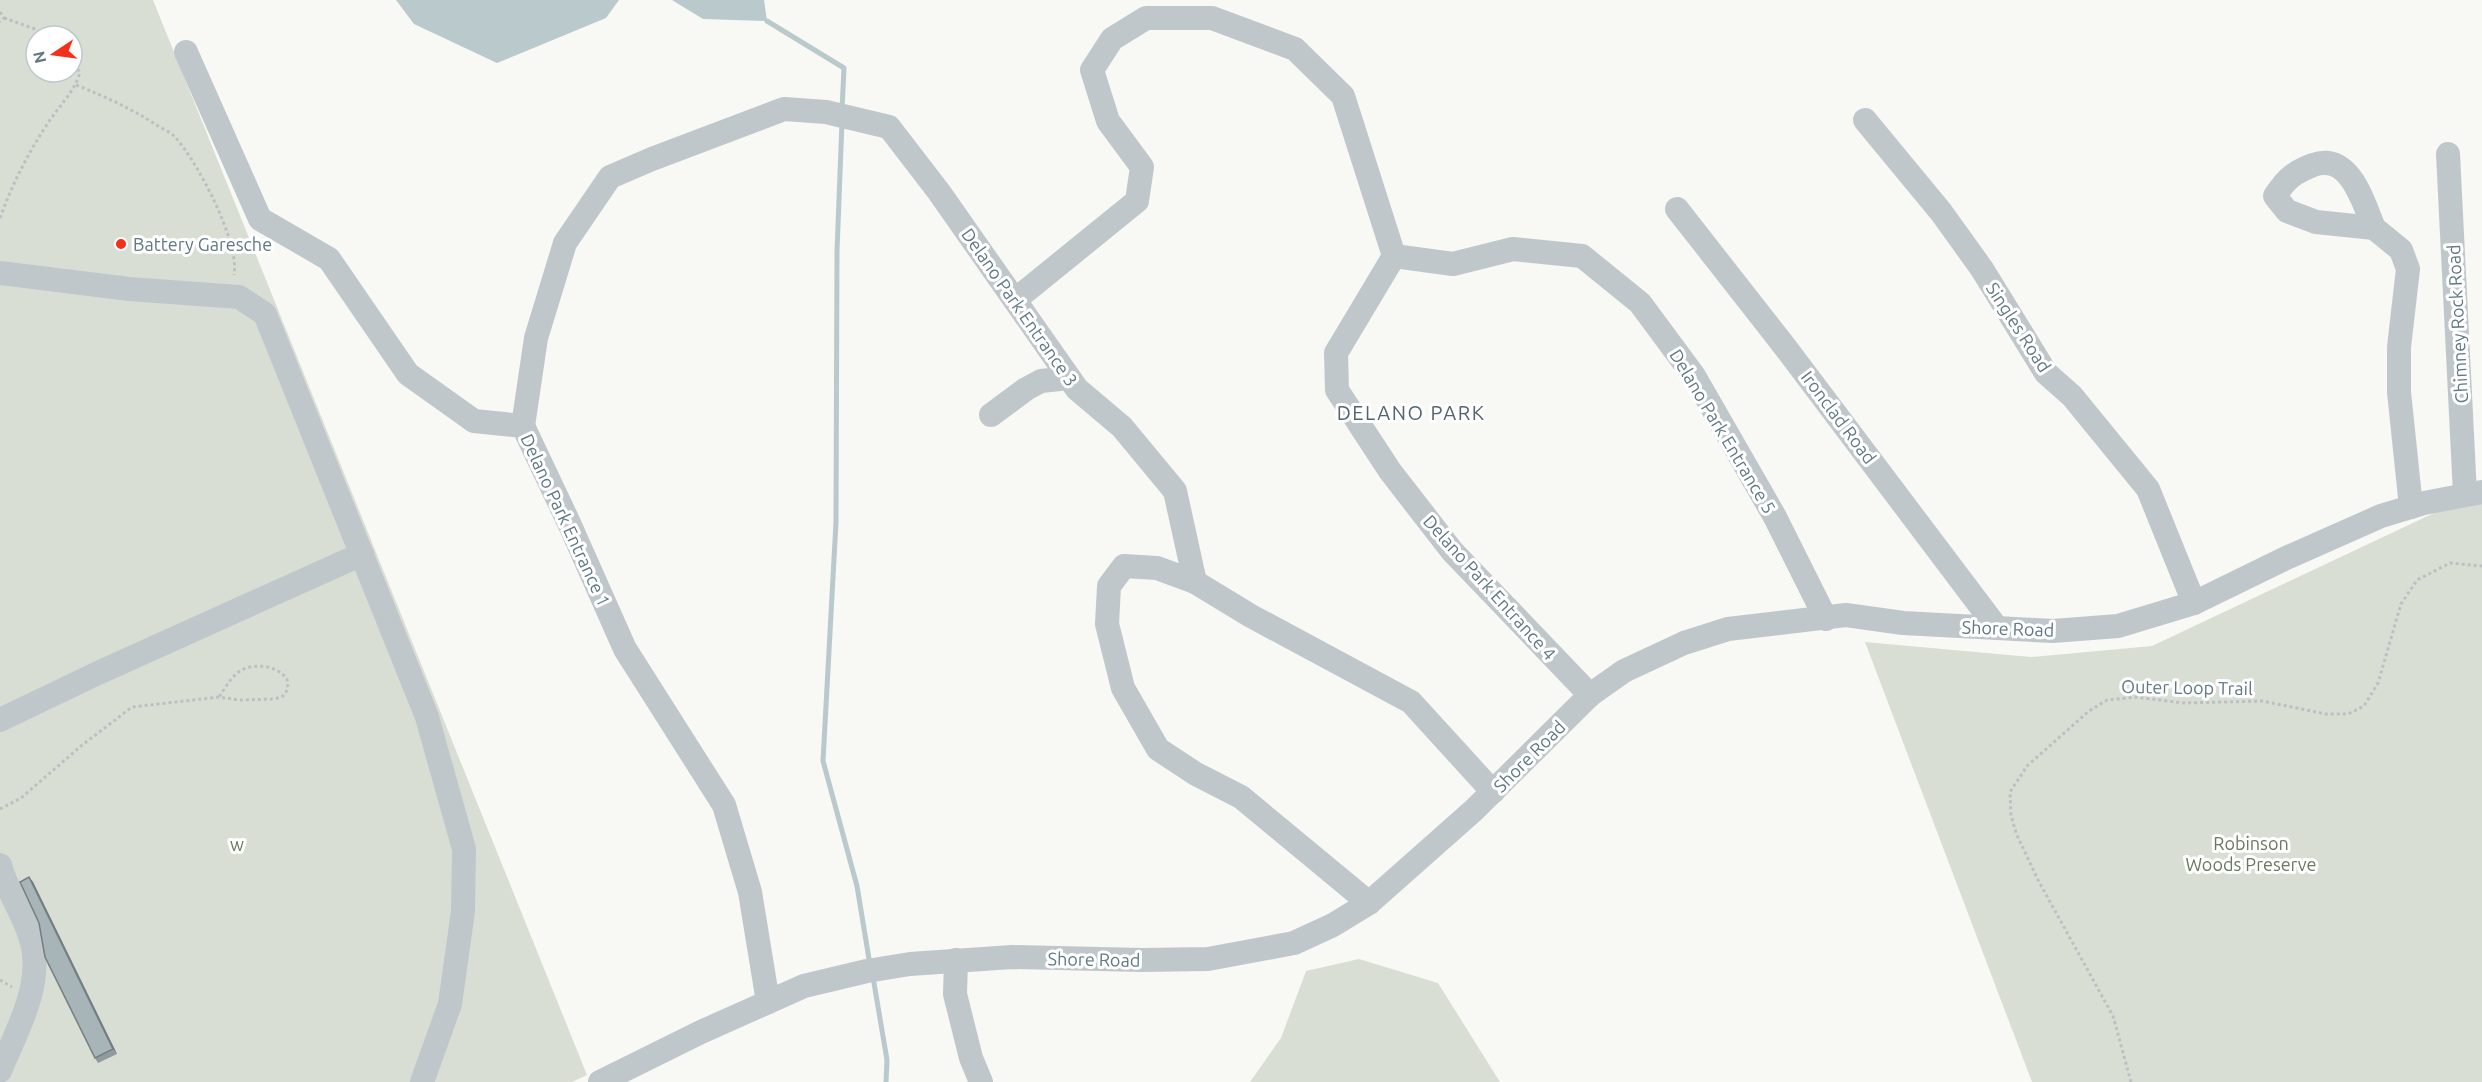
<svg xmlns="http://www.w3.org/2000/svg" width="2482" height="1082" viewBox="0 0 2482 1082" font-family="Ubuntu,sans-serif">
  <rect width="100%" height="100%" fill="#f8f8f5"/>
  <g fill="#d9ded4" fill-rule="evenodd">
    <path d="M0,0H153L587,1075L572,1082H0ZM36,36H72V72H36Z"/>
    <polygon points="2468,497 2482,498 2482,1082 2032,1082 1865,642 2031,657 2152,646"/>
    <polygon points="1359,959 1438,983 1500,1082 1250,1082 1281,1038 1306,971"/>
  </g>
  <g fill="#b9c9cc">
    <polygon points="396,0 619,0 606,18 497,63 414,24"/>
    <polygon points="672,0 764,0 767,21 703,19"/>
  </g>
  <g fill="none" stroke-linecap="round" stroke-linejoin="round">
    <g stroke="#b9c9cc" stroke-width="5">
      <polyline points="767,21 844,68 842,110"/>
      <polyline points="842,122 837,251 836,522 823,761 857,886 870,965"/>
      <polyline points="873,977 887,1060 886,1082"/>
    </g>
    <g stroke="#bbc0c2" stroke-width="3" stroke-dasharray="3 3" stroke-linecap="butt">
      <polyline points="0,12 4,18 0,22"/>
      <polyline points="4,18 35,29 44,36"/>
      <path d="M76,85C106,97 128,107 155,124C161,128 170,132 175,137C197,161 240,242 234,275"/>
      <path d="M0,218C12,185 27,155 46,126C57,108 75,92 80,72L72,63"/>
      <path d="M0,809L21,798L81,746L132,707L219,697L239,700L275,699L283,696L288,689L287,679C278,666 255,662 240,671C231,677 225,688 219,697"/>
      <polyline points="0,980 12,987"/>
      <polyline points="2131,1082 2113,1016 2038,880 2016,833 2011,815 2010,792 2027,766 2089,711 2107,700 2136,697 2183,703 2262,701 2326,714 2348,714 2364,706 2378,683 2401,604 2417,580 2450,563 2482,566"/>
    </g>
    <g stroke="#c0c7ca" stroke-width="24">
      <polyline points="186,52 260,219 329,259 408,374 474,421 523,426 569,523 625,649 724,805 750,892 768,1002"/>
      <polyline points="1865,120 1941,212 1982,269 2046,373 2072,396 2148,489 2194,603"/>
      <polyline points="2448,154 2465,494"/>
      <polyline points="1677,209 1782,343 1997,628"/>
      <path d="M2374,228C2363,202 2350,152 2313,165C2293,173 2287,178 2275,196L2287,211L2316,222L2374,228L2401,250L2408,269L2399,347V392L2411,507"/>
      <polyline points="1394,256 1336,353 1337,390 1390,471 1452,551 1590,695"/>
      <polyline points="0,273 129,289 239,297 265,314 427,717 464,849 463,911 450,1004 422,1082"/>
      <polyline points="1015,300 1137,201 1142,167 1108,121 1092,70 1112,39 1146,18 1212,18 1295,49 1343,96 1394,256 1453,264 1513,249 1582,256 1640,303 1694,376 1775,517 1826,619"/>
      <polyline points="991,415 1026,389 1041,381 1069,378"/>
      <polyline points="523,426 536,338 565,243 610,177 652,159 784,109 826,112 889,127 939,192 1077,389 1122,427 1175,491 1195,582 1251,616 1411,702 1493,792"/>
      <polyline points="1195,582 1157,568 1124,566 1109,586 1107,624 1123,688 1158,749 1196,774 1241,797 1369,903"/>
      <polyline points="0,720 98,673 362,554"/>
      <path d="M0,865C7,892 25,915 32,943C43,986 16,1032 0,1071"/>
      <polyline points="956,960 955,994 971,1058 981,1082"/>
      <polyline points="600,1082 701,1032 804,986 867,971 910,964 1012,957 1143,960 1208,959 1294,943 1333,925 1369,903 1474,810 1590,695 1624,671 1684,643 1728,629 1846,615 1903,623 2053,631 2118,626 2194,603 2284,559 2381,516 2424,503 2482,492"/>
    </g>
  </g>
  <polygon fill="#909b9e" points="29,877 33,882 117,1054 98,1063 95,1058 39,923"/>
  <polygon fill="#757e81" points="29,877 33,882 117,1054 113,1049"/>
  <polygon fill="#a7b4b8" stroke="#757e81" stroke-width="1.5" points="29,877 113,1049 95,1058 45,957 39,923 20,882"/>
  <circle fill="#f4301a" stroke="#fff" stroke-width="2" cx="121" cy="244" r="6"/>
  <g text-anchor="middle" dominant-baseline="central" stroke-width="6" stroke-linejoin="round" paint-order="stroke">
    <g font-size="18" fill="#607983" stroke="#fff" text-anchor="start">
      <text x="133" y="244">Battery Garesche</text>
    </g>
    <g font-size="18" fill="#607983" stroke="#fff">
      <text transform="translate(1020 307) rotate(55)">Delano Park Entrance 3</text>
      <text transform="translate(2457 324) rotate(-93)">Chimney Rock Road</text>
      <text transform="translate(2019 327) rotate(57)">Singles Road</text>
      <text transform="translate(1839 417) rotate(53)">Ironclad Road</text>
      <text transform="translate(1723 431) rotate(59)">Delano Park Entrance 5</text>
      <text transform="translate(566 520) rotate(65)">Delano Park Entrance 1</text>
      <text transform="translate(1490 587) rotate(48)">Delano Park Entrance 4</text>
      <text transform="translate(2008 628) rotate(2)">Shore Road</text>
      <text transform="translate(2187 687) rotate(1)">Outer Loop Trail</text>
      <text transform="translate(1529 756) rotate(-45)">Shore Road</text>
      <text transform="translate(1094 959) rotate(1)">Shore Road</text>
    </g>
    <g font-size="18" fill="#687a60" stroke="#fff">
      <text x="2251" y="843">Robinson<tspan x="2251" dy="21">Woods Preserve</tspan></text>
      <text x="237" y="844">w</text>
    </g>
    <g font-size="20" letter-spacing="1.5" fill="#53656d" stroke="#fff">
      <text x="1411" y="412">DELANO PARK</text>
    </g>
  </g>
  <g transform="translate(54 54) rotate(257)"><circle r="28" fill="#ffffff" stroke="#bfc9cd" stroke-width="1.5"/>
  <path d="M0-4.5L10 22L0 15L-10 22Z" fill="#f4301a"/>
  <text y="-9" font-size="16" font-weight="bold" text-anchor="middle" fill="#607983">N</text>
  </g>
</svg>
